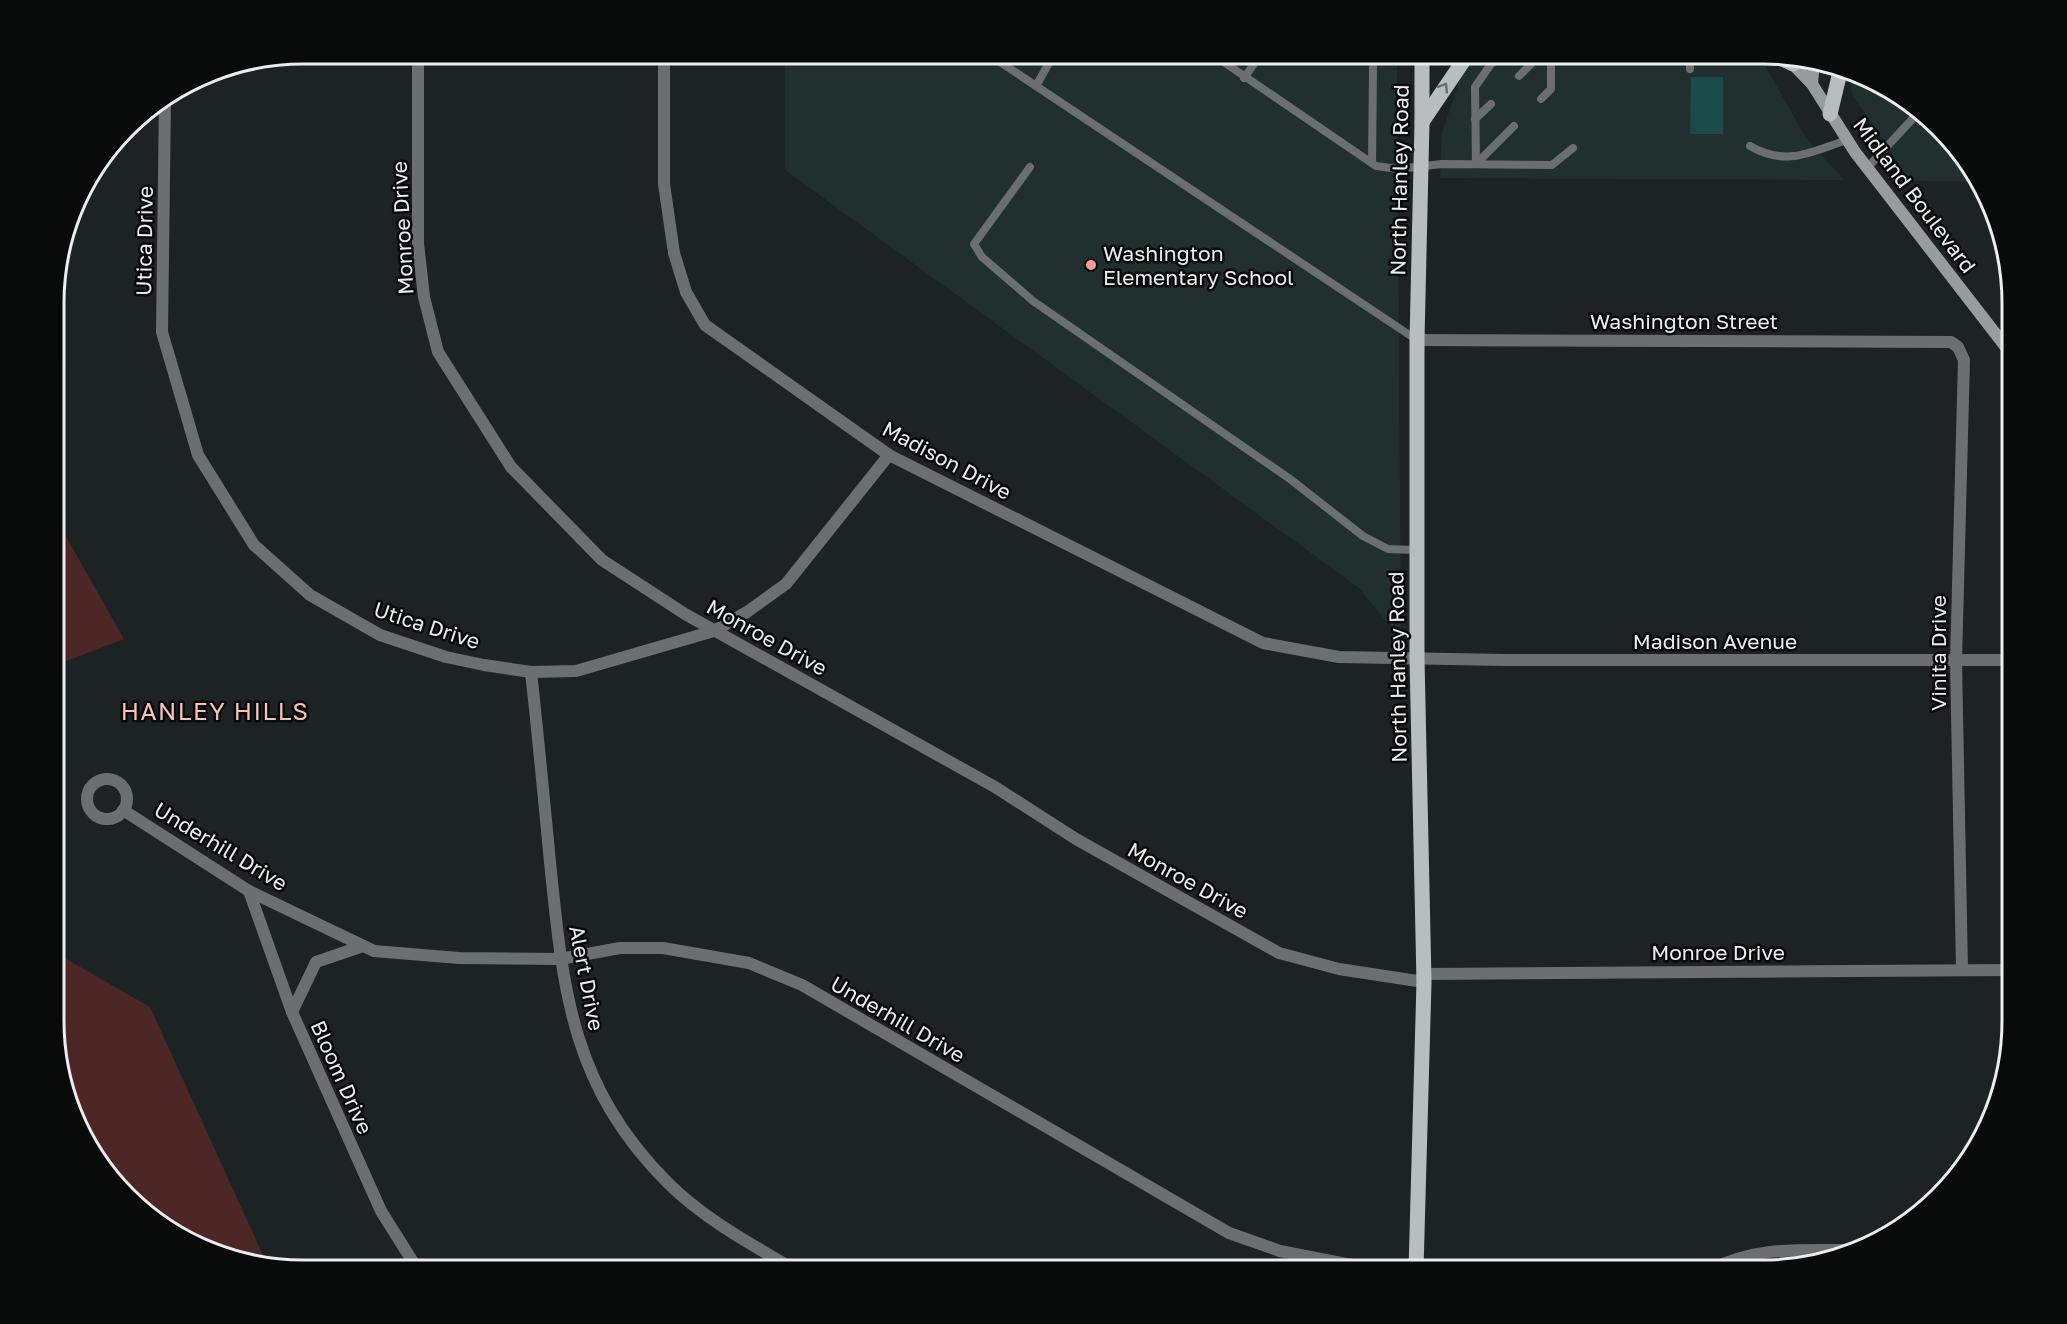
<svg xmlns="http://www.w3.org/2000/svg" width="2067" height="1324" viewBox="0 0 2067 1324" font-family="'Golos Text',sans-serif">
  <rect width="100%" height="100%" fill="#1d2222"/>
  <g fill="#222f2f">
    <polygon points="785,54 1397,54 1401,635 1387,622 1359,588 785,170"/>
    <polygon points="1477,54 1756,54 1763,62 1806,138 1844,180 1440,178 1442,132 1463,71"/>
    <polygon points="1848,71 1902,96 1981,182 1910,181 1852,94"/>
  </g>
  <g fill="#4d2726">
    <polygon points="56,519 124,639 56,665"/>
    <polygon points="56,953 150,1007 267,1264 224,1257 165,1228 96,1159 56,1053"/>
  </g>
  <polygon fill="#1b4a4b" points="1691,77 1723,77 1723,134 1690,134"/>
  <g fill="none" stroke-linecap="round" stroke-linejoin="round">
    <g stroke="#6c6f6f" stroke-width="8">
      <polyline points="988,54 1417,340"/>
      <polyline points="1212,54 1376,166 1398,169 1442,164 1552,165 1573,148"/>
      <polyline points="1690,69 1690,54"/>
      <polyline points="1519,76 1539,56"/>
      <polyline points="1244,78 1261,54"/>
      <polyline points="1036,86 1054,54"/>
      <polyline points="1541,99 1551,89 1551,54"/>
      <polyline points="1475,119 1491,104"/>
      <path d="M1750,146C1787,167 1810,152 1847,140"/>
      <polyline points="1372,163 1373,67"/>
      <polyline points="1476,164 1475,87 1491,64 1503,56 1551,56"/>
      <polyline points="1476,164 1514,126"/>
      <polyline points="1030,167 974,244 982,257 1033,301 1290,479 1363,536 1388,549 1417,550"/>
      <polyline points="1867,168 1918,113"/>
    </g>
    <g stroke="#6c6f6f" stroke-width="12">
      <polyline points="418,54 418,243 424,297 438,352 511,467 602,560 685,614 995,787 1076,839 1279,953 1339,969 1424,982"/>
      <polyline points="664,54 664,184 674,253 686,292 705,325 889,455 1263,643 1339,657 1505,660 2012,660"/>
      <polyline points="165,100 162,332 198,455 254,545 310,595 380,635 446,657 484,665 531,672 576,671 714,631 747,612 786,584 889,455"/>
      <polyline points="1417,340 1951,342 1958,347 1964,360 1956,661 1962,969"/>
      <path d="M531,672C538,735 544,799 550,862C563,990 571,1086 668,1183C704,1219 751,1244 795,1270"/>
      <circle cx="107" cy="799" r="20"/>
      <polyline points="123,810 249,891 374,951 459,958 560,959 620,948 663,948 749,963 802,985 1229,1233 1280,1251 1377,1270"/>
      <polyline points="249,891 292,1012 381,1211 418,1270"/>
      <polyline points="1424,974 2012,970"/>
      <polyline points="292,1012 316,962 363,946"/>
      <path d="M1710,1270C1754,1247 1796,1250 1845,1250"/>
    </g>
    <g stroke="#979c9c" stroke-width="12">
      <polyline points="1787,58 1812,84 1855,152 2012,355"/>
      <polyline points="1812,84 1814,61"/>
    </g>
    <g stroke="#b8bebe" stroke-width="15">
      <polyline points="1776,56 1793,64"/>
      <polyline points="1830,114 1841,68"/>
      <polyline points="1422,122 1468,54"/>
      <polyline points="1416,1270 1424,982 1417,658 1417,340 1422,122 1422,64 1419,54"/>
    </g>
  </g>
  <defs><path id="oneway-chevron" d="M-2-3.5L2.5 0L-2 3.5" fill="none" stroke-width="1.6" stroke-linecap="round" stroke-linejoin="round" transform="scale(1.5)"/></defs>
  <use stroke="#696d6d" href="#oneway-chevron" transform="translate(1444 87) rotate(-58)"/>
  <circle fill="#f59b98" stroke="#090b0b" stroke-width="2" cx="1091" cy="265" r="6"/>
  <g text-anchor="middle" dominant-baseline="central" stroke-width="5" stroke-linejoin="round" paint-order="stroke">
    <g font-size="21" fill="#eaeeee" stroke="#090b0b">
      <text transform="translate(1399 180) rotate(-89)">North Hanley Road</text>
      <text transform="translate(1915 195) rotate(53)">Midland Boulevard</text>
      <text transform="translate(402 228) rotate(-93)">Monroe Drive</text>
      <text transform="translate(144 241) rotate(-89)">Utica Drive</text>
      <text x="1684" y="321">Washington Street</text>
      <text transform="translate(947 460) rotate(28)">Madison Drive</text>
      <text transform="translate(427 625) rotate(18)">Utica Drive</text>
      <text transform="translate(767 637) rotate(29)">Monroe Drive</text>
      <text x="1715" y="641">Madison Avenue</text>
      <text transform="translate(1938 653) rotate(-90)">Vinita Drive</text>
      <text transform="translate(1397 667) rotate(-91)">North Hanley Road</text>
      <text transform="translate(221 846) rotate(31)">Underhill Drive</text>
      <text transform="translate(1188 880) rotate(29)">Monroe Drive</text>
      <text x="1718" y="952">Monroe Drive</text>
      <text transform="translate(587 978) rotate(79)">Alert Drive</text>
      <text transform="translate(898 1019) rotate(30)">Underhill Drive</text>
      <text transform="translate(342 1077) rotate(66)">Bloom Drive</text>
    </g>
    <g font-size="21" fill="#eaeeee" stroke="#090b0b" text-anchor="start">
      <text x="1103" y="253">Washington<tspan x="1103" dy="24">Elementary School</tspan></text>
    </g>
    <g font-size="24" letter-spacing="1.5" fill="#f6c2bf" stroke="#090b0b">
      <text x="215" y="710">HANLEY HILLS</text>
    </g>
  </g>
  <path d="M0 0H2067V1324H0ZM303 64H1763A239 239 0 0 1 2002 303V1021A239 239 0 0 1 1763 1260H303A239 239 0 0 1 64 1021V303A239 239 0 0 1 303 64Z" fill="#090b0b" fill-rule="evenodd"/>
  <path fill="none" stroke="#eaeeee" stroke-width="3" d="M303 64H1763A239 239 0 0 1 2002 303V1021A239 239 0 0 1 1763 1260H303A239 239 0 0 1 64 1021V303A239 239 0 0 1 303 64Z"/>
</svg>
